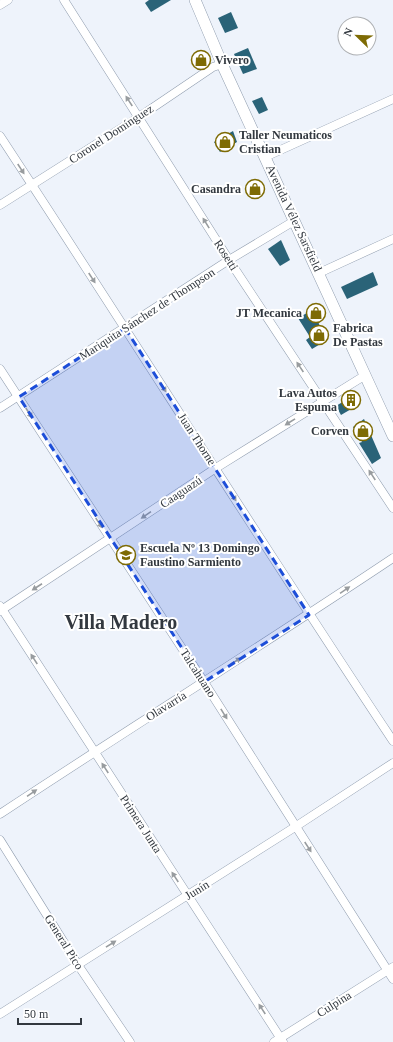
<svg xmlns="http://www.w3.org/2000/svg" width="393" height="1042" viewBox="0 0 393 1042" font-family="Georgia,serif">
  <rect width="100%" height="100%" fill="#eef3fb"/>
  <g fill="#2a6378">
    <polygon points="149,0 171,0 151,12 145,3"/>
    <polygon points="231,12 238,28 225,33 218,18"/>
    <polygon points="248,48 257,69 243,74 234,54"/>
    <polygon points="262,97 268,110 259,114 252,101"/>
    <polygon points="233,131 237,142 220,152 214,142"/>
    <polygon points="281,240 290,260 280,266 268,249"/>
    <polygon points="373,272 378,285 347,299 341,287"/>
    <polygon points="314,309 321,330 322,330 327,340 312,349 306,340 310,337 298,318"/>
    <polygon points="354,395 358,405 341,415 336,406"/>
    <polygon points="364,419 381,458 372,464 359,443 362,442 353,427"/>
  </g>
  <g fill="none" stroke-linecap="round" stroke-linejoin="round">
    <g stroke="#8f9cae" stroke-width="9">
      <g id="street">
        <polyline points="64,0 229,260 393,508"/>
        <polyline points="0,5 8,0"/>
        <path d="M0,136C132,337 260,541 393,741"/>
        <polyline points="265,157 393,99"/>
        <polyline points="0,205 139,117 213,67 222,64"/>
        <polyline points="319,273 393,239"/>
        <polyline points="0,369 204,682 393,979"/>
        <polyline points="0,408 229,260 294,221"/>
        <polyline points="0,606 283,1042"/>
        <polyline points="0,611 216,468 364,376"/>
        <path d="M0,814C130,728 263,645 393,558"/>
        <polyline points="0,840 78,965 130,1042"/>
        <polyline points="0,1014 295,827 393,763"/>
        <polyline points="274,1042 393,967"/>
      </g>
    </g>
    <g stroke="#8f9cae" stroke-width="12">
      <polyline id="secondary" points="195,0 222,64 393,436"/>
    </g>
    <use href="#street" stroke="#fff" stroke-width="8"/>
    <use href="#secondary" stroke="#fff" stroke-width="11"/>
  </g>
  <defs><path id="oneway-solid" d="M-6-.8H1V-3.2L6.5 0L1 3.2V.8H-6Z"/></defs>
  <g fill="#989c9f">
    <use href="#oneway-solid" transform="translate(129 101) rotate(-123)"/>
    <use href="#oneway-solid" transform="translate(21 169) rotate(57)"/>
    <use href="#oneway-solid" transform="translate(206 223) rotate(-122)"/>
    <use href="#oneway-solid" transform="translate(92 278) rotate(57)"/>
    <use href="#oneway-solid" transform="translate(300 367) rotate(-124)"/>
    <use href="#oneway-solid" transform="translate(163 387) rotate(57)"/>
    <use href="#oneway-solid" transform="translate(29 413) rotate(57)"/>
    <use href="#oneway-solid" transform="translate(290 422) rotate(148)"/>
    <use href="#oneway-solid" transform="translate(372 475) rotate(-123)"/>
    <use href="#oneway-solid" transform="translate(233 496) rotate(57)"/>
    <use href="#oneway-solid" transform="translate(146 515) rotate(146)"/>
    <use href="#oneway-solid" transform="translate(99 523) rotate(57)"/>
    <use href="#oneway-solid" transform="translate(37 587) rotate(147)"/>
    <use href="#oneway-solid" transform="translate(345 590) rotate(-34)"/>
    <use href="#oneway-solid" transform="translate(34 659) rotate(-123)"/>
    <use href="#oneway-solid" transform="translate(236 661) rotate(-33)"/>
    <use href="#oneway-solid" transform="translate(224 714) rotate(58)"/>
    <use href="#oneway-solid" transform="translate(105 768) rotate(-123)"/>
    <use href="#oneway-solid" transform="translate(32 793) rotate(-34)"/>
    <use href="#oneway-solid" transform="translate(308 847) rotate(57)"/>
    <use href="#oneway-solid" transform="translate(175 877) rotate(-123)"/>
    <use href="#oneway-solid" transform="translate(111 944) rotate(-32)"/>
    <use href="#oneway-solid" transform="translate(262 1009) rotate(-123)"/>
  </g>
  <path fill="#1d4ed8" fill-opacity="0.2" stroke="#1d4ed8" stroke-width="3" stroke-dasharray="8 5" stroke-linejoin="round" d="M125,328L309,615L204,682L19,397Z"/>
  <defs>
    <g id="shop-ring" transform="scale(1)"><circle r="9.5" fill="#fff" stroke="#7e6b04" stroke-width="1.5"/><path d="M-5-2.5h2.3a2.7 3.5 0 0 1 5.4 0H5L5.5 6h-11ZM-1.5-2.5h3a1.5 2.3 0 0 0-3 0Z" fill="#7e6b04"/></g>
    <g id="building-ring" transform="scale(1)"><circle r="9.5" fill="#fff" stroke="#7e6b04" stroke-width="1.5"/><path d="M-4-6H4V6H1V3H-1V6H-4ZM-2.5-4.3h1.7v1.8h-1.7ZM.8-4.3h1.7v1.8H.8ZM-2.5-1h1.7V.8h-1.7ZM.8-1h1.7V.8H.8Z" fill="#7e6b04"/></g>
    <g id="school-ring" transform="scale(1)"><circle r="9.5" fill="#fff" stroke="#7e6b04" stroke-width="1.5"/><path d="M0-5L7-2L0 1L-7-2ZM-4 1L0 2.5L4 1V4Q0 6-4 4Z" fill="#7e6b04"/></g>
  </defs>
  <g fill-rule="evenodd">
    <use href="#shop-ring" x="201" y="60"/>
    <use href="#shop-ring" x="225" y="142"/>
    <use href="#shop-ring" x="255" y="189"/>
    <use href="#shop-ring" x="316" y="313"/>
    <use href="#shop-ring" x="319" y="335"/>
    <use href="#building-ring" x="351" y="400"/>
    <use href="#shop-ring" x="363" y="431"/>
    <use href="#school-ring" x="126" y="555"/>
  </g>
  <g text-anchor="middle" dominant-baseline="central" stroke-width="4" stroke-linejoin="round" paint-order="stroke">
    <g font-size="12" font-weight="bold" fill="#32383f" stroke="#fff" text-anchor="start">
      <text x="215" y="60">Vivero</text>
      <text x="239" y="135">Taller Neumaticos<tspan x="239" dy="14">Cristian</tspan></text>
      <text x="241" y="189" text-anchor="end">Casandra</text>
      <text x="302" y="313" text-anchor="end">JT Mecanica</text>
      <text x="333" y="328">Fabrica<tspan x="333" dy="14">De Pastas</tspan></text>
      <text x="337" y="393" text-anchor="end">Lava Autos<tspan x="337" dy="14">Espuma</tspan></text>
      <text x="349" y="431" text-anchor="end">Corven</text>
      <text x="140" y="548">Escuela Nº 13 Domingo<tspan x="140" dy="14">Faustino Sarmiento</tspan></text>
    </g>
    <g font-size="12" fill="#32383f" stroke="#fff">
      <text transform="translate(111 134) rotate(-33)">Coronel Domínguez</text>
      <text transform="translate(294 218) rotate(65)">Avenida Vélez Sarsfield</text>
      <text transform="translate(226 255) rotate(57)">Rosetti</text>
      <text transform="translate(147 314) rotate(-33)">Mariquita Sánchez de Thompson</text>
      <text transform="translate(197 439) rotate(57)">Juan Thorne</text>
      <text transform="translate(181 492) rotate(-34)">Caaguazú</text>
      <text transform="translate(198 673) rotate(57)">Talcahuano</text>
      <text transform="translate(166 706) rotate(-32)">Olavarría</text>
      <text transform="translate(141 824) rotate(57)">Primera Junta</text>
      <text transform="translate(197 890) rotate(-32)">Junín</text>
      <text transform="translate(64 942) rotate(58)">General Pico</text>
      <text transform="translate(334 1004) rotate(-32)">Culpina</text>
    </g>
    <g font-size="20" font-weight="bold" fill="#32383f" stroke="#fff">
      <text x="121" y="622">Villa Madero</text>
    </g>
  </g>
  <g transform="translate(357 36) rotate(293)"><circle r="19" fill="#ffffff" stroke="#adafb2"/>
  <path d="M0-3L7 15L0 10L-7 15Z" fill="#7e6b04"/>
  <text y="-6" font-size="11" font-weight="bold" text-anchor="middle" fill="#32383f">N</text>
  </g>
  <path d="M18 1018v6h63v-6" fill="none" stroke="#32383f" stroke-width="2"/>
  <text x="24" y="1018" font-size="12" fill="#32383f" stroke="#ffffff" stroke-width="3" paint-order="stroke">50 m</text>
</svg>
